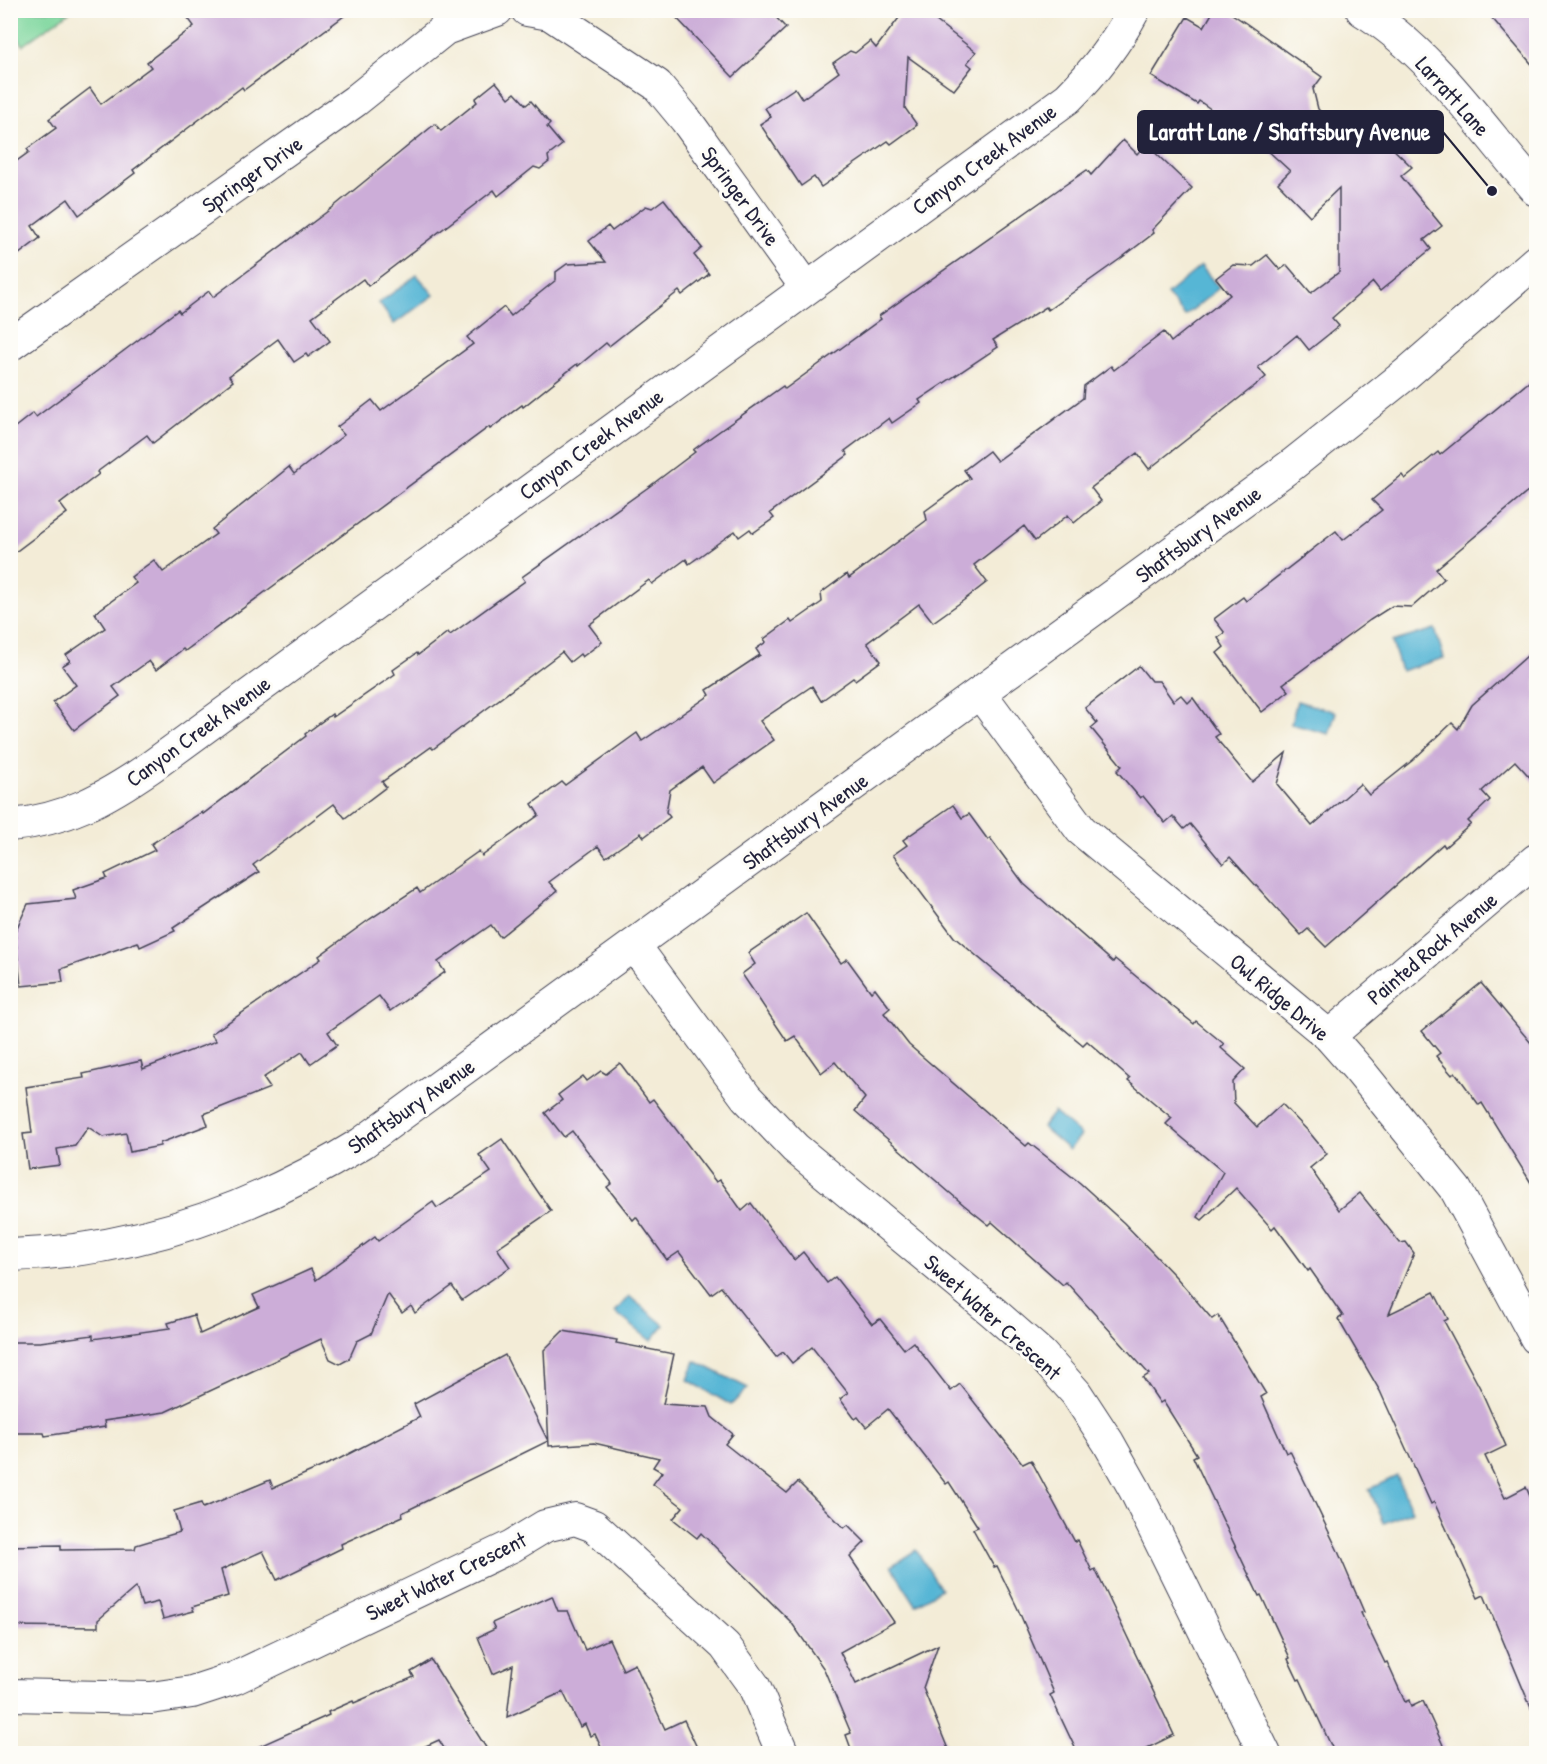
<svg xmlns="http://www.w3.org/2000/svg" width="1547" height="1764" viewBox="0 0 1547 1764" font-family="'Patrick Hand',sans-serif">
  <rect width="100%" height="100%" fill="#fdfcf7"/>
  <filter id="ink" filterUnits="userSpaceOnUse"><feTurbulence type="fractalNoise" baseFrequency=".0167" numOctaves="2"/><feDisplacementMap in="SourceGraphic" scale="12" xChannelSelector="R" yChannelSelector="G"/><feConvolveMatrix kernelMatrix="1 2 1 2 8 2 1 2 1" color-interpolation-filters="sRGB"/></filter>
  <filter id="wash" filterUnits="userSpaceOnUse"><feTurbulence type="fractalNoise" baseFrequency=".008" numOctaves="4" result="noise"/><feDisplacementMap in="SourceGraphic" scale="24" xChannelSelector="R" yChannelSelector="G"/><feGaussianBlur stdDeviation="1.35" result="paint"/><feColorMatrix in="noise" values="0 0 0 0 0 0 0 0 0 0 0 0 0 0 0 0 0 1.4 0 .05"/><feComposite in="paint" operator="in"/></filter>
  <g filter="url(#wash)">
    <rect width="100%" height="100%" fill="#f3ecd7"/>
    <polygon fill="#7cd69c" stroke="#4f7c6c" stroke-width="1.5" points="10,11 11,10 71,11 23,45 11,27"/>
    <g fill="#57b6d5" stroke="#3c6c88" stroke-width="1.5">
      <polygon points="1201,266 1219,288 1185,316 1167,294"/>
      <polygon points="417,275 434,295 394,324 379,303"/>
      <polygon points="1435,629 1444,658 1401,671 1392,642"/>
      <polygon points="1297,701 1336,712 1329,734 1291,724"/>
      <polygon points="1054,1112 1081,1135 1069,1150 1042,1127"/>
      <polygon points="629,1296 664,1325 651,1341 615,1312"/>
      <polygon points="695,1361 748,1388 731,1405 688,1380"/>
      <polygon points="1397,1476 1412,1511 1384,1523 1369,1489"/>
      <polygon points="916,1550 941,1589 916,1605 891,1566"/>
    </g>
    <g id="blocks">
      <g fill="#ccadd8">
        <polygon points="182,10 352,10 244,90 242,87 133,170 135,173 79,215 68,199 32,226 40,238 10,261 10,166 29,152 27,149 56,128 49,119 90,88 101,104 151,67 147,62 194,26"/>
        <polygon points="669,10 769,10 786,28 733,77"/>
        <polygon points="905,10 922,10 976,52 967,63 972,67 954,90 908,57 905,108 917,125 891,144 888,141 821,187 814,177 801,186 760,124 771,117 765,108 795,88 802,99 839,72 833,63 850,51 855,53 870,41 876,48"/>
        <polygon points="1214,10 1226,10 1247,24 1322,77 1313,89 1318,109 1344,137 1362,119 1412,167 1401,176 1442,226 1424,240 1431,249 1380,291 1373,282 1332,318 1339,326 1309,350 1297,335 1258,367 1266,377 1149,469 1137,453 1091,488 1101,501 1074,523 1068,515 1035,541 1024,526 974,565 987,582 964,600 933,622 919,604 867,643 881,661 855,680 853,678 821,701 812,686 760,721 774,740 713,783 702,767 670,790 666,812 670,817 644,837 641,833 606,857 598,846 549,882 557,891 500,937 491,925 438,962 445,972 390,1011 379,996 328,1032 337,1045 310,1064 302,1052 263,1078 270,1088 204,1114 208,1125 160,1143 160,1146 130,1152 126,1133 103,1137 88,1127 75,1146 57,1149 60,1165 28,1169 23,1134 32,1133 26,1087 84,1078 83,1074 141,1061 143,1069 216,1041 211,1034 321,959 319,956 370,919 417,888 420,893 479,851 482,856 539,815 532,804 562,782 565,785 637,733 642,741 710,695 707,690 760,655 756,649 766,642 764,639 790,620 792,623 822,602 821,593 847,574 849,578 927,520 925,511 970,478 964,470 989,451 997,461 1083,398 1084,386 1111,366 1114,370 1164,332 1171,342 1230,295 1216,278 1233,265 1253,266 1267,255 1280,270 1287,265 1311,293 1339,272 1339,188 1310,216 1278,183 1290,171 1265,148 1264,141 1233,119 1231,123 1199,101 1197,104 1151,76 1187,17 1204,27"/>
        <polygon points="1485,10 1536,10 1536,69"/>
        <polygon points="496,82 509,98 515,93 526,105 531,101 550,124 547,127 562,145 548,156 549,162 540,169 534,167 498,196 494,190 368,286 363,279 312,317 330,341 308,357 306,354 294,362 278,339 229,376 233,381 153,443 147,435 97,472 99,474 60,504 67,513 10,556 10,431 33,413 36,417 178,310 180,313 209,291 213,297 332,208 435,124 441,131 477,102 475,99"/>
        <polygon points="1123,140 1137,154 1146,144 1192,188 1152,230 1154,233 1120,259 1048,310 1046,307 993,340 998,347 919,400 921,403 892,423 889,418 845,451 848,455 770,513 774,518 753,533 750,529 739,537 735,531 689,564 686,559 652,584 649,580 589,625 602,642 582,657 580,654 570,662 562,652 433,749 431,747 382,782 386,787 345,818 334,804 253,865 259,872 173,928 175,931 140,947 138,942 61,969 63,982 21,986 15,932 28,904 76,899 73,890 107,878 105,874 155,850 151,844 202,812 203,814 306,736 305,734 332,714 333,717 395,674 393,670 417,653 418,655 448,632 450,635 525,581 522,577 650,486 695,452 693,450 783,386 785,389 881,319 879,316 1062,187 1087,170 1091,175"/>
        <polygon points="664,199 702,248 694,255 709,274 682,295 679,291 609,346 606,343 578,366 577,364 523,407 522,405 490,429 489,427 185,651 183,649 156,670 149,661 113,687 120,696 74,730 53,702 76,685 62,666 70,661 66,655 105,628 95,613 136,583 131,577 154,560 163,572 216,534 212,529 289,467 294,474 344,435 337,427 372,400 381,411 473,344 467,337 504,307 511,316 556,280 556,272 567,264 606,262 589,241 608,226 612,231 646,206 652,208"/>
        <polygon points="1536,376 1536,485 1436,569 1444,579 1412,607 1392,606 1370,620 1283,684 1289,691 1262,712 1217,653 1224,647 1218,638 1225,633 1214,619 1243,597 1246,601 1336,531 1343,540 1382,510 1372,500 1402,475 1405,479 1438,452 1440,455"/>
        <polygon points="1536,648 1536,784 1515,761 1482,791 1490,800 1468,821 1471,824 1445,847 1443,844 1326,947 1308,929 1301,935 1230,857 1223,864 1190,824 1184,829 1173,816 1165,823 1143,796 1140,798 1117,771 1122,766 1091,728 1097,723 1085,708 1139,666 1151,681 1159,681 1173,701 1181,695 1188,703 1193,698 1219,734 1215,737 1252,782 1286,753 1277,784 1312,826 1360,784 1369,795 1413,760 1452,723 1458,729 1472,705"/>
        <polygon points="953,805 962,818 969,814 988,840 990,838 1024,884 1113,962 1115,959 1194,1024 1196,1021 1224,1044 1221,1048 1245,1069 1233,1082 1234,1103 1257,1127 1282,1104 1309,1132 1327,1154 1310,1168 1339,1210 1360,1193 1400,1243 1406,1242 1414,1253 1389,1314 1434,1292 1448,1319 1444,1321 1480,1388 1506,1446 1485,1456 1505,1498 1526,1487 1536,1510 1536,1720 1484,1595 1478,1598 1434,1502 1431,1504 1380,1391 1338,1319 1343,1316 1310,1269 1308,1271 1275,1226 1272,1229 1236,1188 1202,1220 1198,1217 1223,1172 1166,1124 1172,1118 1128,1081 1130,1079 1087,1041 1083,1045 954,937 893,855 907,845 903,840"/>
        <polygon points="806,913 841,963 847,959 871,992 875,988 890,1008 884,1013 909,1045 1026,1146 1029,1143 1080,1183 1124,1223 1176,1277 1212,1319 1218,1315 1266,1394 1261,1397 1286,1453 1290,1451 1337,1549 1364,1612 1361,1613 1385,1663 1387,1662 1405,1702 1409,1700 1411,1707 1423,1701 1447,1754 1335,1754 1300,1679 1298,1680 1288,1659 1290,1658 1261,1595 1259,1596 1208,1489 1193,1457 1197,1455 1163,1401 1160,1403 1143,1378 1149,1374 1066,1282 1063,1285 992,1222 989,1225 964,1205 855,1111 865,1098 835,1062 821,1073 795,1036 787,1041 742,974 755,964 748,953"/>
        <polygon points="1481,983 1536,1049 1536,1191 1482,1103 1479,1105 1455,1072 1452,1075 1436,1056 1440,1053 1422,1031"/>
        <polygon points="620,1063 649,1102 653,1099 716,1182 720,1180 742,1211 751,1203 794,1260 803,1252 827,1283 835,1277 872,1324 880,1319 904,1349 913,1342 951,1391 960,1384 1023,1464 1031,1460 1075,1542 1077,1540 1092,1571 1095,1569 1174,1735 1135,1754 1078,1754 1050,1695 1054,1693 1017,1607 997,1566 994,1567 973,1529 978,1527 949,1482 946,1484 888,1409 866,1427 858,1417 855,1419 840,1399 848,1393 812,1347 792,1363 783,1352 776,1357 721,1287 711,1294 679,1252 667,1260 636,1217 633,1220 607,1187 612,1183 572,1131 564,1137 545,1113 562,1100 558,1095 583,1076 587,1081 601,1071 606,1074"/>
        <polygon points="502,1139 551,1211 497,1248 510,1267 462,1300 452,1286 415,1313 411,1306 402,1313 388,1294 371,1334 357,1341 349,1359 340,1364 330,1359 321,1339 165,1412 104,1421 105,1427 45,1436 44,1433 10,1433 10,1342 40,1342 93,1335 93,1339 170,1328 168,1323 194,1315 200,1334 259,1307 253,1295 311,1269 316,1280 375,1237 378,1241 433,1202 437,1208 491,1172 479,1155"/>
        <polygon points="563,1331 617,1340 616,1343 674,1354 663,1404 708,1407 712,1417 733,1434 725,1444 787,1493 798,1482 844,1528 848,1525 865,1542 850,1557 894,1622 840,1652 856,1684 938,1645 923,1688 950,1754 853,1754 846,1735 851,1733 824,1669 791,1622 701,1533 697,1538 673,1519 683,1507 653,1484 662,1472 653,1467 659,1458 594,1443 549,1446 544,1350"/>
        <polygon points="505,1355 548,1441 402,1513 403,1516 341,1544 342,1548 277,1580 263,1551 221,1570 228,1596 192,1607 194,1611 163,1619 158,1602 142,1606 136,1587 98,1620 98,1627 10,1626 10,1546 61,1545 61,1550 135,1549 136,1545 180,1532 174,1511 201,1503 203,1508 270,1480 273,1488 337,1460 420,1417 414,1404"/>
        <polygon points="552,1596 558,1611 568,1611 585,1650 609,1639 623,1670 635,1664 665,1729 684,1720 700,1754 604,1754 595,1734 590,1736 585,1724 580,1727 563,1692 507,1717 513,1665 493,1674 478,1637 495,1629 492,1623"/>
        <polygon points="431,1660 490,1754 447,1753 439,1740 408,1754 242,1754 329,1715 328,1712 353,1701 354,1703 414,1677 411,1672"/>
      </g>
    </g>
  </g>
  <g filter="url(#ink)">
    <use href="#blocks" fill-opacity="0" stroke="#414052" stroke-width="1.5"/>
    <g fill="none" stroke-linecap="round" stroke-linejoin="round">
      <g stroke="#414052" stroke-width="34">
        <g id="minor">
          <polyline points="527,10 550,14 657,85 686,120 806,287"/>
          <path d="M1362,10C1433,53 1482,129 1536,190"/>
          <polyline points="10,345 355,101 445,29 497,10"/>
          <polyline points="980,693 1081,830 1329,1036 1359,1070 1456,1190 1536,1338"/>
          <path d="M10,825C65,821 107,797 152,766L1068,98C1095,71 1116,44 1134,10"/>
          <polyline points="634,945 746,1097 795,1148 993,1312 1041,1354 1076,1393 1108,1442 1135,1490 1265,1754"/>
          <polyline points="1329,1036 1536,860"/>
          <path d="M10,1255C138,1252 255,1209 362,1143L1293,464L1406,374L1536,261"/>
          <polyline points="10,1695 151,1698 192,1692 235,1678 512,1546 545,1526 575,1519 594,1526 725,1646 754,1686 783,1754"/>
        </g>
      </g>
      <use href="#minor" stroke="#fff" stroke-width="32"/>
    </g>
  </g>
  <g text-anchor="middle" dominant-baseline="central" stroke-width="6" stroke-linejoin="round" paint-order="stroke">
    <g font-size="22" fill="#22223b" stroke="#fdfcf7">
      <text transform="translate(1453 96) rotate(48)">Larratt Lane</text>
      <text transform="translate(984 159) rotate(-36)">Canyon Creek Avenue</text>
      <text transform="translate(252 174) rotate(-35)">Springer Drive</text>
      <text transform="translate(741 196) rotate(54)">Springer Drive</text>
      <text transform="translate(591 444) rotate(-36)">Canyon Creek Avenue</text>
      <text transform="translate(1198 534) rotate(-36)">Shaftsbury Avenue</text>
      <text transform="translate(198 731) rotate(-36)">Canyon Creek Avenue</text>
      <text transform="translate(805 821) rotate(-36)">Shaftsbury Avenue</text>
      <text transform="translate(1432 948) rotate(-40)">Painted Rock Avenue</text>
      <text transform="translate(1280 997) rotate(40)">Owl Ridge Drive</text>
      <text transform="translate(411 1106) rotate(-35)">Shaftsbury Avenue</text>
      <text transform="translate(993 1317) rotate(42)">Sweet Water Crescent</text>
      <text transform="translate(446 1576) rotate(-26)">Sweet Water Crescent</text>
    </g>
  </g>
  <path fill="none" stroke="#22223b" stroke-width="2" d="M1492 191L1443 132"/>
  <circle fill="#22223b" stroke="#fdfcf7" stroke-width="2" cx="1492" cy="191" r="6"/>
  <rect fill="#22223b" stroke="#22223b" stroke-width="2" x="1138" y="111" width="305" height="42" rx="6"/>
  <g font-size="24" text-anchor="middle" font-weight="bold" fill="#fff">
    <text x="1290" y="140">Laratt Lane / Shaftsbury Avenue</text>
  </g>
  <rect width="1547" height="1764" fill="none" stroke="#fdfcf7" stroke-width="36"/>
</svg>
